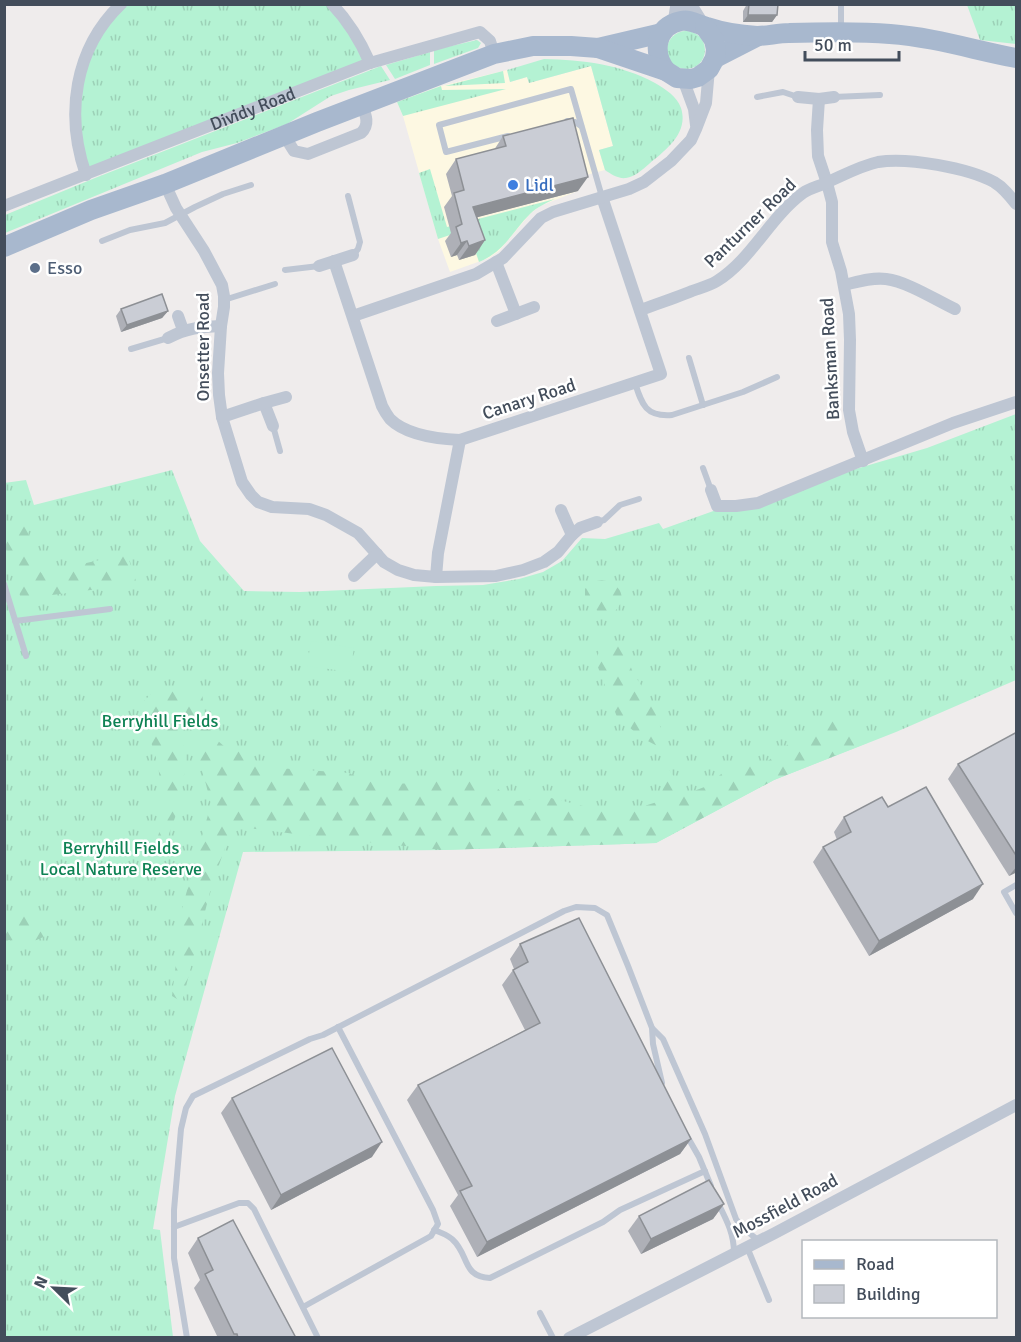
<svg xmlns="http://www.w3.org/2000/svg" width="1021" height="1342" viewBox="0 0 1021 1342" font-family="Signika,sans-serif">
  <defs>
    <pattern id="grass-tufts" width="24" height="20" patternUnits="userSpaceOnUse" patternTransform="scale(1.5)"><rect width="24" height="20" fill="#b4f2d3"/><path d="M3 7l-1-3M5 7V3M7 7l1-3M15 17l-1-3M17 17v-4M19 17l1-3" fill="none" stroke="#9cd1b7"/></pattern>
    <pattern id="forest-firs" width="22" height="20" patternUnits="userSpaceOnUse" patternTransform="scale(1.5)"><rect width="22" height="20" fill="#b4f2d3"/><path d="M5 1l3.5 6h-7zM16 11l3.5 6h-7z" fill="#9cd1b7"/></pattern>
  </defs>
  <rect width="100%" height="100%" fill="#efecec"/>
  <polygon fill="#fdf8e2" points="591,66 613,146 599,150 605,170 575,178 578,191 540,206 530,214 499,251 489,258 450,272 438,239 403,116 397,102 441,86 507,70 510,82 527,77 529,83"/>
  <g fill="url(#grass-tufts)">
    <polygon points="121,5 332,5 370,63 86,175 76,140 85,58"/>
    <polygon points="967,5 1016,5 1016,44 980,40"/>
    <circle cx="686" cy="50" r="19"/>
    <polygon points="477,40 481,43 478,48 434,64 434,50"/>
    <polygon points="430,52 430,65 395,79 386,65"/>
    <path d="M544,59C583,60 620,64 655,83C665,89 677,96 681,108C689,133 666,150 649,164C643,169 635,177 626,178C618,179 611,174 605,170L599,150L613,146L591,66L529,83L527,77L510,82L507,70Z"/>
    <polygon points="381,66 390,80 349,90 331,96 287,124 237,143 202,152 5,233 5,215 95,178"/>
    <polygon points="503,71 505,83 445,86"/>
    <polygon points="441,86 442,90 506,89 403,116 397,102"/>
    <path d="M430,169L447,227L555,199C546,203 537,207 530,214C512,232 505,251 479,262L468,229L438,239L419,173Z"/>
    <polygon points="1016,414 1016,680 896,732 774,780 656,843 443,850 243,852 175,1096 153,1229 160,1230 173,1337 5,1337 4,483 26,480 34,505 172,470 200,541 244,591 300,592 436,586 483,585 519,579 543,572 562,561 582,538 605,539 659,523 663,529 719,509 927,448"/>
  </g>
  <g fill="url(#forest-firs)">
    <polygon points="25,523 41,573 127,554 137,584 21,599 6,549 7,531"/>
    <path d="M602,580C606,581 612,582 616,586C627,596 620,608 610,616L599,613L585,597V589L591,582Z"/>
    <polygon points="610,641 624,648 633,673 651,700 661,729 668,742 663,749 642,738 617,717 596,662 600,647"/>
    <path d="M192,686L202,692L205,719L217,740L226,748L242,752L258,762L277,768L349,773C381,793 427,779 463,779C472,779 482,781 491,781L510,802L547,797L587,807L638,808L660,801L667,767L686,794L707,786L733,764L762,766L822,716L851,720L867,743L774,780L656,843L443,850L319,837L241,827L229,836L211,888L182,1002L172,996L183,905L211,804L188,714L180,720L186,761L180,804L163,850L152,854L164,818L158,764L142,714L143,702L152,693L161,690L179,691Z"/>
    <polygon points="43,912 49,926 48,935 32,942 8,940 5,943 5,913 10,915"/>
  </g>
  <polygon fill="#b4f2d3" points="311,641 354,648 350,672 307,666"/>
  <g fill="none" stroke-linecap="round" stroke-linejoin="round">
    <g stroke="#bec6d3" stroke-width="6">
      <polyline points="841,28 841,4"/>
      <polyline points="757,97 783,92 798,97"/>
      <polyline points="834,97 880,95"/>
      <polyline points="567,121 575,122 581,126"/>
      <polyline points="508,136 446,152 439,125 571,89 602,197"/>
      <polyline points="348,196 360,242 358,249 353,255"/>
      <polyline points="102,241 130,230 165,223 195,207 223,194 251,185"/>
      <polyline points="285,270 319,266"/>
      <polyline points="224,300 275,284"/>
      <polyline points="131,349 168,338"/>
      <polyline points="689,358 703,405"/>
      <path d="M635,383C642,405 646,417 672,415L743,392L777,377"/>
      <polyline points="273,426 280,451"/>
      <polyline points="703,468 711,490"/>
      <polyline points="597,522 604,520 620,505 639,499"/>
      <polyline points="4,584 26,656"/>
      <polyline points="15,621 110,609"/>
      <polyline points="1016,885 1004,892 1016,913"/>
      <polyline points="653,1029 663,1039 705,1134 736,1219 742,1227 759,1241"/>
      <polyline points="687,1136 699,1157 711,1186"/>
      <path d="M717,1201C726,1219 734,1233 734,1253"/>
      <polyline points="174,1227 239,1203 248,1203 254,1209 318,1338"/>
      <path d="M434,1230C440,1232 447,1235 452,1239C470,1255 461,1276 490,1278L603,1222L620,1210L705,1171"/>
      <polyline points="747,1247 769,1300"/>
      <polyline points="303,1307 431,1236 438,1224 433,1210 338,1027"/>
      <polyline points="540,1313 553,1338"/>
      <polyline points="187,1338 174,1258 174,1210 181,1129 186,1108 193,1096 310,1039 323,1035 564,911 576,907 595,908 607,915 628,966 652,1028 653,1044 662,1083"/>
    </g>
    <g stroke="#bec6d3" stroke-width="12">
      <path d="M332,4C349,22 360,40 370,63"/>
      <polyline points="683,79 694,109 696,125"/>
      <polyline points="798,97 819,99 817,130 818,156 827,183 832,202 832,242 841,271 849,314 850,340 849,410 853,432 863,461"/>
      <polyline points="819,99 834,97"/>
      <path d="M284,135L294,151L308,154L361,133C370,125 366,115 362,105"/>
      <path d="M86,175C65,115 74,49 121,4"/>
      <polyline points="165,184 176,208 204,251 222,285 224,296 224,307 221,326 218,373 219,395 222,417 242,482 251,495 258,502 272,507 309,509 326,515 358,533 384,562 398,570 414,575 436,577 438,553 460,440"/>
      <path id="s1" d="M4,206L370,63L480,32L490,41L494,54"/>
      <path d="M334,261L382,406C384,410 387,415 390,419C406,435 438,439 460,440L661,374L602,197"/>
      <polyline points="496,262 516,314"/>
      <polyline points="319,266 353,255"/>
      <path d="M844,285C857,282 872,277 886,279C908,282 934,299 955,309"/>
      <path d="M640,310C657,304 675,298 692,291C700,288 709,286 717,281C752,259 770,217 803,193C810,188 820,186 828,182C844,175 860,166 878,162C908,157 968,168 994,182C1004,188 1010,196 1016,204"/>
      <polyline points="178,316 183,330"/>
      <polyline points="353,316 476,274 503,258 541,218 553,212 629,189 644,182 671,161 691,140 696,129 706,103 709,69"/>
      <polyline points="497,321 534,307"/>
      <path d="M168,338C187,328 200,327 221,326"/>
      <polyline points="264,403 273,426"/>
      <polyline points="222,417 264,403 286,397"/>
      <polyline points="711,490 717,506 736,506 758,503 953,423 1016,402"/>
      <polyline points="561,510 572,535"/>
      <polyline points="354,576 377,554"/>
      <polyline points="436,577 496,576 523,570 544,562 558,552 572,535 580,528 597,522"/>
      <polyline points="569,1338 775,1233 1016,1105"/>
    </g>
    <g stroke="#bec6d3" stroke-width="15">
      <polyline points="689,4 702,25"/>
      <polyline points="675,23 678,4"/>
    </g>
    <g stroke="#a8b8ce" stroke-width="20">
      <polyline points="598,48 662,33"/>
      <polyline points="715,58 758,36"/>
      <path d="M666,71C652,53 655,26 681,21C691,19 698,25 707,27C722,32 741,35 757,36C767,36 778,33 789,33C823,32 857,31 890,34C933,37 974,50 1016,58"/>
      <polyline points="4,247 91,210 165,184 317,122 494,54 533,46 571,46 598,48 666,71 677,78 691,79 698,77 709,69 715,58 716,49 714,40 705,27"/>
    </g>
  </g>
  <g fill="#aeb0b7">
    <polygon points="747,4 778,4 777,15 772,22 743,22 743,11"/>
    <polygon points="503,136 578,191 477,217 485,240 475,255 459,260 457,255 451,257 445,241 451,233 444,207 452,196 446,174 456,159 494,150"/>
    <polygon points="121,309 168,311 162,318 121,332 116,316"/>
    <polygon points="1017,732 1017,872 1009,876 948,779 958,764"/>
    <polygon points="888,807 973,899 869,956 813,862 823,847 837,840 834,832 844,817"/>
    <polygon points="520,944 691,1139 680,1154 477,1257 450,1206 458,1195 407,1100 418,1085 525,1030 502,985 513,970 514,969 510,959"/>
    <polygon points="232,1098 372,1157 271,1210 221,1113"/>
    <polygon points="724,1204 713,1219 641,1254 628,1231 639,1216"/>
    <polygon points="198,1238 296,1338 218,1338 194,1288 200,1280 188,1253"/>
  </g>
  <g fill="#8d9095">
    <polygon points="748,15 777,15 772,22 743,22"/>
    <polygon points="588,177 578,191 463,221 473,207"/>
    <polygon points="485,240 475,255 459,260 469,246"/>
    <polygon points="467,241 457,255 451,257 461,243"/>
    <polygon points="168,311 162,318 121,332 127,325"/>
    <polygon points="1017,866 1017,872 1009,876"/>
    <polygon points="983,884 973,899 869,956 879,941"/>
    <polygon points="691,1139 680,1154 477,1257 487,1242"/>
    <polygon points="382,1142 372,1157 271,1210 281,1195"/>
    <polygon points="724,1204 713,1219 641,1254 651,1239"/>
  </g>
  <g fill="#cacdd5" stroke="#8d9095" stroke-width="1.5">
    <polygon points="749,4 778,4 777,15 748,15"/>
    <polygon points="573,118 588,177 473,207 485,240 469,246 467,241 461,243 456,227 462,224 454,193 464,190 456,159 506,146 503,136"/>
    <polygon points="162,294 168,311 127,325 121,309"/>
    <polygon points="1017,732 1017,857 958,764"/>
    <polygon points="926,787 983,884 879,941 823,847 851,832 844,817 882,797 888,807"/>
    <polygon points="579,918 691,1139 487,1242 460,1191 472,1186 418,1085 540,1023 513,970 528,962 520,944"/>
    <polygon points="332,1048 382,1142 281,1195 232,1098"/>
    <polygon points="709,1180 724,1204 651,1239 639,1216"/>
    <polygon points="233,1220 296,1338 238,1338 237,1334 234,1334 205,1274 213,1270 198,1238"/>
  </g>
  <circle fill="#3f7fe0" stroke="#fff" stroke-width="2" cx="513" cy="185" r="6"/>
  <circle fill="#5c6f8a" stroke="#fff" stroke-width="2" cx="35" cy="268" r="6"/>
  <g text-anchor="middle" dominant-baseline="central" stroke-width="5" stroke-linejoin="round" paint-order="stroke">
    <g font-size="18" fill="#434d5b" stroke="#fff">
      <text stroke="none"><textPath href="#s1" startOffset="267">Dividy Road</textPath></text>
      <text transform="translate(750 223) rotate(-44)">Panturner Road</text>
      <text transform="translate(203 347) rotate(-90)">Onsetter Road</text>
      <text transform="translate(830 359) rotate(-93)">Banksman Road</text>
      <text transform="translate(529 399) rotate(-18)">Canary Road</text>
      <text transform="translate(785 1206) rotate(-28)">Mossfield Road</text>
    </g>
    <g font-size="18" fill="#366cbe" stroke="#fff" text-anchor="start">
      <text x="525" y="185">Lidl</text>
    </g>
    <g font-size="18" fill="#4e5e75" stroke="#fff" text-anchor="start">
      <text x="47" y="268">Esso</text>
    </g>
    <g font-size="18" fill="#0e8254" stroke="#fff">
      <text x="160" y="721">Berryhill Fields</text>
      <text x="121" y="848">Berryhill Fields<tspan x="121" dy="21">Local Nature Reserve</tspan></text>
    </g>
  </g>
  <rect width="1021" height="1342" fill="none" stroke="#434d5b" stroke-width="12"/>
  <rect x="802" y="1240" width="195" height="78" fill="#ffffff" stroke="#b4b8bd" stroke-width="1.5"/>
  <rect x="814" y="1260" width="30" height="9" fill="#a8b8ce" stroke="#b4b8bd" stroke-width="1.5"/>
  <text x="856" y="1270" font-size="18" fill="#434d5b">Road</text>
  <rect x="814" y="1285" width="30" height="18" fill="#cacdd5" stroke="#b4b8bd" stroke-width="1.5"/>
  <text x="856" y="1300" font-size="18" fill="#434d5b">Building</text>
  <g transform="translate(54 1288) rotate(294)" stroke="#ffffff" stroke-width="4.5" paint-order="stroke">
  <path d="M0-4.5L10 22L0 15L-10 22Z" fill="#434d5b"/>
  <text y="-9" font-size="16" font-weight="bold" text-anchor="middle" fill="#434d5b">N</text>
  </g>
  <path d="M805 51v9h94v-9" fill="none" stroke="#434d5b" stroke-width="3"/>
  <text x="814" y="51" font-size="18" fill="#434d5b" stroke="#ffffff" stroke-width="4.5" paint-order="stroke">50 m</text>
</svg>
